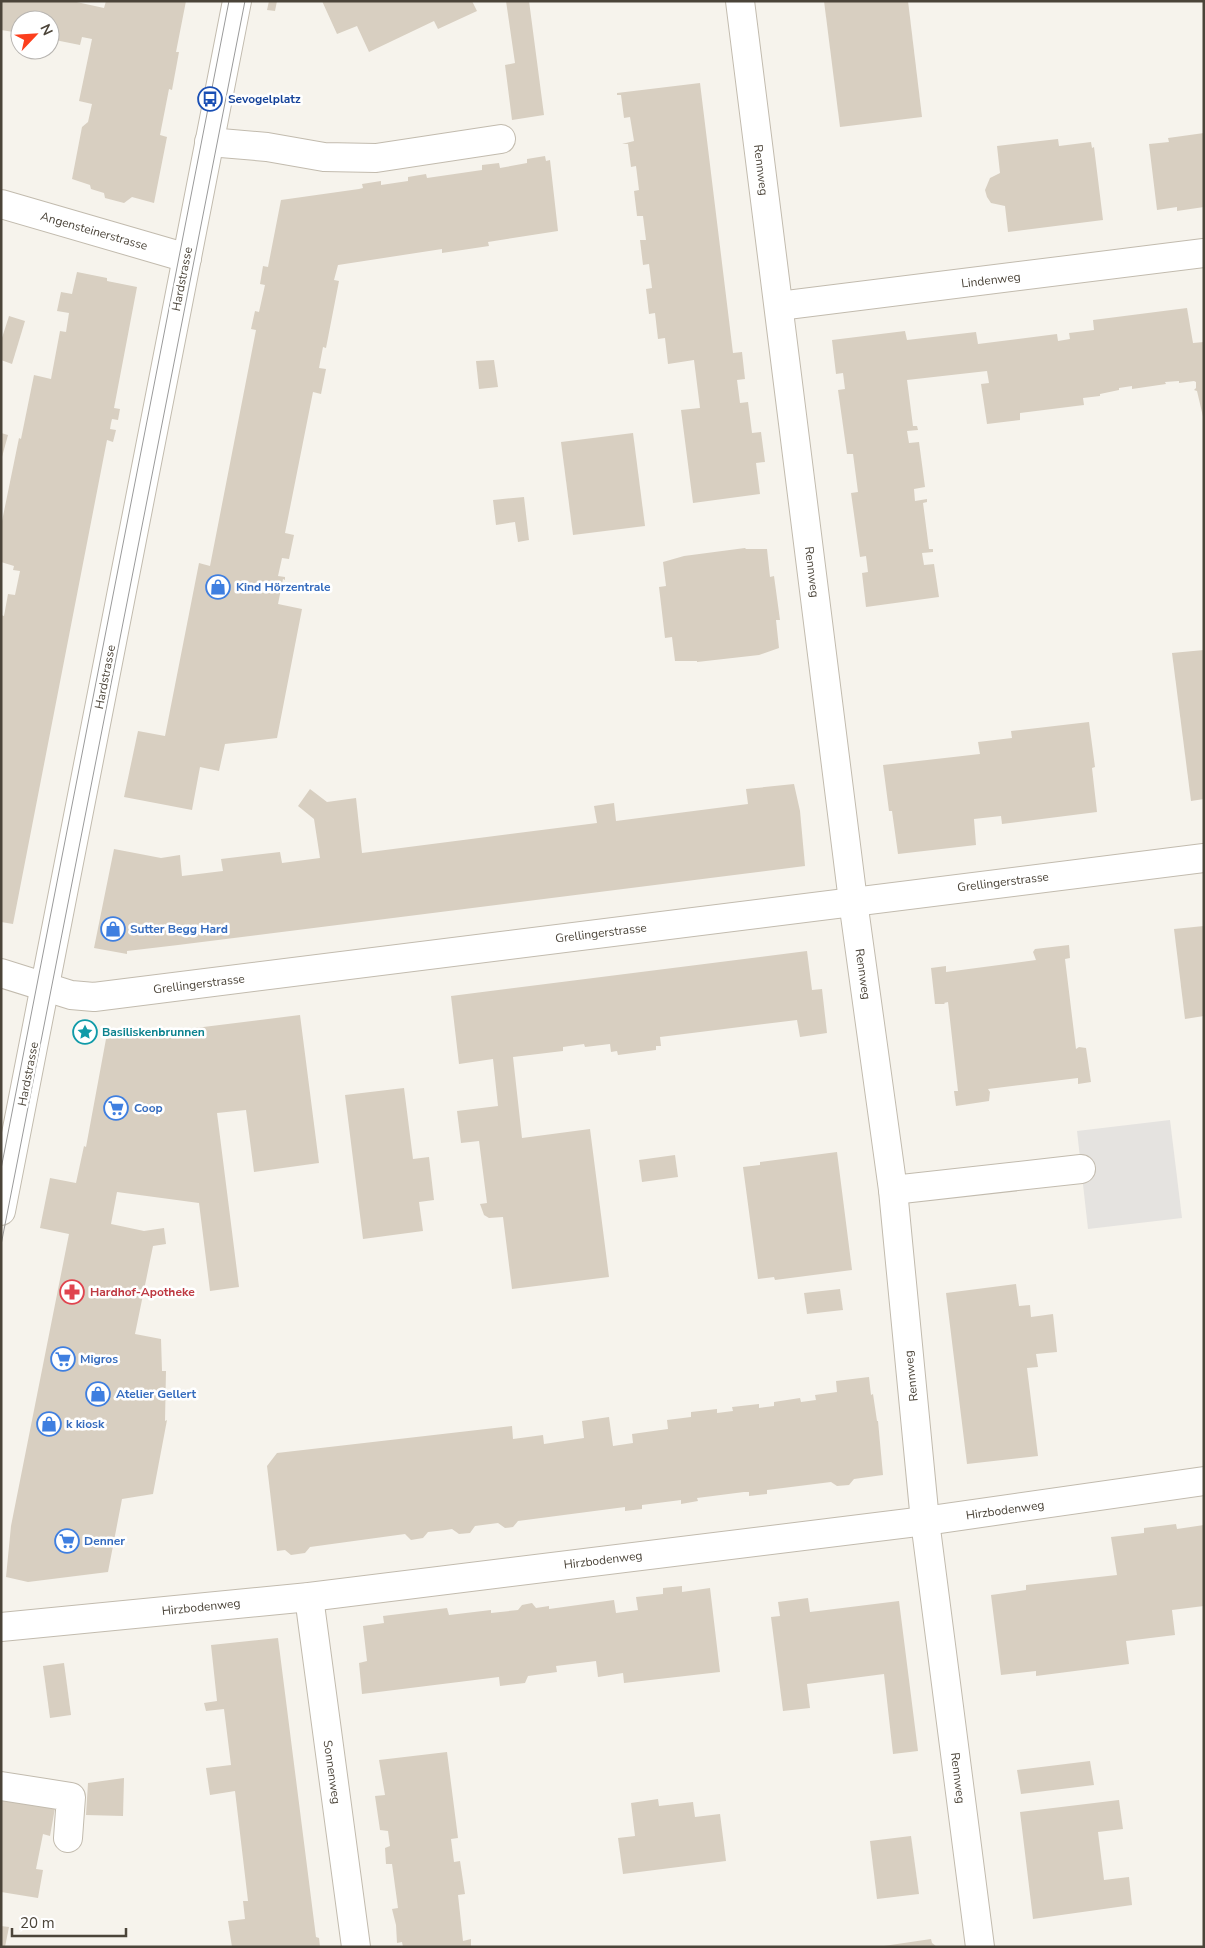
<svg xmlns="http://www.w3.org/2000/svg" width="1205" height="1948" viewBox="0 0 1205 1948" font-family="'Nunito Sans',sans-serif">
  <rect width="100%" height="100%" fill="#f6f3ec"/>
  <polygon fill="#e5e3e0" points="1170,1120 1182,1218 1088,1229 1077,1131"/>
  <g fill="#d8cfc1">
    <polygon points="1,1 72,1 104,8 106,1 186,1 176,52 179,52 172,90 169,89 160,135 167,137 154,203 132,197 124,203 105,198 104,193 91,189 90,185 72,179 82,127 88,122 92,104 79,101 92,39 82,37 80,45 50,39 50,20 20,20 20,33 1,30"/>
    <polygon points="269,1 277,1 275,11 267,10"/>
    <polygon points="322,1 472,1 477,11 438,29 434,21 369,52 357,26 337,34"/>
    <polygon points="506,1 529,1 544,115 512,120 505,65 515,63"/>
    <polygon points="824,1 908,1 922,117 840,127"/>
    <polygon points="700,83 733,353 742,352 745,379 737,380 740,403 748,402 752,433 761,432 765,462 756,463 760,494 693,503 681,410 700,408 694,360 668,364 665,338 658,339 655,313 649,314 646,289 652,288 649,264 643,265 640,240 646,240 643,216 637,216 634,191 639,190 636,166 631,167 628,144 622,144 634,141 630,117 624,118 621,95 617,95 617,93"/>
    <polygon points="1204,133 1204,207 1177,211 1177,207 1157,210 1149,144 1169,142 1168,138"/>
    <polygon points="1058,139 1059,146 1091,142 1092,148 1094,147 1103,220 1008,232 1005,206 991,203 987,197 985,190 990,178 1000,173 997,146"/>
    <polygon points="545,156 546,161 550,160 558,231 488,242 489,246 442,253 442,249 338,265 334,280 339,281 326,348 323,347 319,368 326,369 321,394 313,392 285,533 294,535 289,559 282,558 278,576 285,577 285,580 283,579 278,604 302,609 277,738 225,744 219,771 200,767 192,810 124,797 138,731 165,736 199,563 210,566 256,330 251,329 255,311 259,312 265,285 260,284 263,266 268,267 281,200 359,189 363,188 362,184 381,181 381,185 408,181 408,177 426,174 427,178 482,170 482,165 499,163 500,168 527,163 527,159"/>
    <polygon points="77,272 107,278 107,281 137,287 114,408 120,409 118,420 112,419 111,423 110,429 116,430 113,442 107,440 13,924 1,922 1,615 4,616 8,594 15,595 20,571 13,570 14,566 1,562 1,526 19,438 21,439 34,375 51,379 60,331 66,332 69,313 57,311 61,292 72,294"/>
    <polygon points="1187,308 1193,343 1204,342 1204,421 1197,391 1194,390 1196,388 1196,382 1194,381 1179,383 1179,381 1165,382 1166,384 1132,389 1132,386 1119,388 1119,390 1100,394 1100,396 1083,398 1084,405 1020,413 1020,420 987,424 981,384 989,383 987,371 907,380 913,426 917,426 918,430 907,431 909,443 919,442 925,487 914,489 915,501 927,499 927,502 923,503 929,549 933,549 933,552 922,553 924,565 934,564 939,597 866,607 862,573 868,572 866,556 860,557 851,493 858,492 853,454 847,454 838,390 845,389 843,373 836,374 832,340 905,331 907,340 976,332 978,344 1057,334 1058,341 1070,339 1069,333 1094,330 1093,320"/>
    <polygon points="9,316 25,321 12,364 1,360 1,341"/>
    <polygon points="494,360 498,387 479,389 476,361"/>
    <polygon points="1,433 8,435 2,457 1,457"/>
    <polygon points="633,433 645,526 573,535 561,442"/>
    <polygon points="524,497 529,540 518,542 515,522 496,525 493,500"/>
    <polygon points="745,548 746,549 767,549 770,577 774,576 780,620 776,620 779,648 759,655 697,662 697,661 675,661 672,637 665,638 659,587 666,586 663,562 684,556"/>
    <polygon points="1204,650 1204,799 1191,801 1172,653"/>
    <polygon points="1089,722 1095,767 1092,768 1097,812 1002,824 1001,816 974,819 976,845 898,854 892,811 889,811 883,765 980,754 978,742 1012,738 1011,731"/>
    <polygon points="794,784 800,811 805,866 178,945 127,951 127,954 94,948 114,849 161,858 180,855 182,876 223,871 221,859 280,852 282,863 320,858 314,819 298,806 310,789 327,802 356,798 362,853 597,823 594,806 614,803 616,821 748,804 746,789"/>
    <polygon points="1204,926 1204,1016 1185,1019 1174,929"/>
    <polygon points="1069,945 1070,958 1065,959 1076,1049 1079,1047 1086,1048 1091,1082 1078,1084 1078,1078 988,1089 990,1092 989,1101 956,1106 954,1091 958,1091 948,1002 944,1003 945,1004 935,1004 931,968 946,966 946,972 1036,960 1033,952 1035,949"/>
    <polygon points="807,951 812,990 822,989 827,1033 800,1037 797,1020 660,1037 661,1046 656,1046 656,1050 618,1055 617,1051 611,1052 610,1044 585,1047 584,1044 563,1047 563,1051 513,1057 522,1138 590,1129 609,1277 512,1289 503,1217 489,1218 484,1215 480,1204 487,1203 479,1141 461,1143 457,1111 498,1106 493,1059 459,1064 451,996"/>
    <polygon points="300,1015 319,1163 254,1172 246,1110 217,1113 239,1287 210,1291 199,1203 117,1192 111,1224 144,1231 164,1228 166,1244 153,1246 135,1334 161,1339 162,1371 166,1371 165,1421 167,1420 153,1494 122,1499 108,1572 28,1582 6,1577 11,1526 69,1234 40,1228 50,1178 76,1183 84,1146 86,1147 106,1039"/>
    <polygon points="404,1088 413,1159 429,1157 434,1200 419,1202 423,1231 363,1239 345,1095"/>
    <polygon points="837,1152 852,1270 775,1280 774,1277 758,1279 743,1167 760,1165 760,1162"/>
    <polygon points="675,1155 678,1177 642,1182 639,1160"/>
    <polygon points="1016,1284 1019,1306 1030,1305 1031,1317 1053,1314 1057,1352 1036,1354 1038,1367 1027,1368 1038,1456 967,1464 946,1293"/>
    <polygon points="840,1289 843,1310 807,1314 804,1293"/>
    <polygon points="869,1377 871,1395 873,1394 877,1421 878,1421 883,1475 854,1479 849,1485 837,1486 831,1482 767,1490 767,1494 749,1496 749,1492 744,1492 697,1498 698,1501 681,1504 681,1500 642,1505 642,1509 625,1511 625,1507 518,1521 513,1527 505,1528 498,1523 475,1526 470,1533 459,1534 452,1529 446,1530 428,1532 423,1538 411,1540 405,1534 310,1547 305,1553 291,1555 285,1550 277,1551 267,1466 277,1453 512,1426 513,1439 543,1435 544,1444 584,1438 582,1421 609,1417 613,1446 633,1443 632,1434 668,1429 667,1420 691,1417 691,1412 717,1409 717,1413 733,1411 732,1407 759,1404 759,1408 774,1406 774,1402 800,1398 801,1402 816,1400 815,1395 837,1392 836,1381"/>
    <polygon points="1176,1524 1177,1529 1204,1525 1204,1606 1172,1610 1175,1635 1126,1641 1129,1664 1036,1676 1036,1671 1001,1675 991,1595 1026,1590 1026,1585 1117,1575 1111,1537 1144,1533 1144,1528"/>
    <polygon points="682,1586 682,1592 710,1588 720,1672 624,1683 623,1673 598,1677 596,1661 556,1666 557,1672 528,1676 525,1683 500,1686 499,1677 362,1694 359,1663 367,1661 363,1626 384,1623 383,1616 447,1608 449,1615 491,1610 491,1613 518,1610 522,1605 532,1603 536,1608 549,1606 549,1609 614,1600 616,1613 638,1610 636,1597 663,1594 663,1588"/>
    <polygon points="808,1598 810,1612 899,1601 918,1751 893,1754 884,1674 807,1684 810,1708 783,1711 771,1617 780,1616 778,1602"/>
    <polygon points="278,1638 316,1937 319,1938 320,1947 232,1947 228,1921 245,1919 243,1901 248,1901 235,1791 210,1795 206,1768 231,1765 224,1709 206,1711 204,1703 217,1701 211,1645"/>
    <polygon points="64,1663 71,1715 50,1718 43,1666"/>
    <polygon points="447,1752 458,1838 451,1839 454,1862 460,1861 465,1894 458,1895 463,1941 471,1939 471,1947 403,1947 402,1942 397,1943 396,1925 392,1909 398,1908 392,1864 386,1864 385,1848 390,1846 388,1831 380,1830 375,1796 385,1795 379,1760"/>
    <polygon points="1090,1761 1094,1785 1021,1794 1017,1770"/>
    <polygon points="124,1778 123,1816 86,1815 88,1783"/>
    <polygon points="1,1796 55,1808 50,1836 43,1834 36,1869 43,1870 38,1898 1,1892"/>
    <polygon points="658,1799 659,1806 693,1802 695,1817 720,1814 726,1861 623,1874 618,1838 635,1836 631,1803"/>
    <polygon points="1119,1800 1123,1829 1098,1832 1104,1880 1129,1877 1132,1905 1033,1919 1020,1812"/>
    <polygon points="911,1836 919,1894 877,1899 870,1841"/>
    <polygon points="1,1926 9,1927 5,1947 1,1947"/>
    <polygon points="931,1939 932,1943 937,1947 877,1947"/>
  </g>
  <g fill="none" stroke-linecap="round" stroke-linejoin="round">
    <g stroke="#c2bbae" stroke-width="30">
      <g id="minor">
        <polyline points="740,1 853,901 893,1190 925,1521 980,1947"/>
        <polyline points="209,142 267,147 324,157 376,158 501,139"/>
        <polyline points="1,204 187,258"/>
        <polyline points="779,306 1204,253"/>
        <polyline points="1,973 71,995 94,997 1204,858"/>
        <polyline points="893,1190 1081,1169"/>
        <polyline points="1,1211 237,1"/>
        <polyline points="309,1597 356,1947"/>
        <polyline points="1,1627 309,1597 925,1521 1204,1481"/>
        <polyline points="1,1786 71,1797 68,1838"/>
      </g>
    </g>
    <use href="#minor" stroke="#fff" stroke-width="28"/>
    <g stroke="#9a9a9a" stroke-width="1">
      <polyline points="1,1169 229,1"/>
      <polyline points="1,1245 245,1"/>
    </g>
  </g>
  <defs>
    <g id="bus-ring" transform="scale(1.25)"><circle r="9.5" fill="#fff" stroke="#1a4fb4" stroke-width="1.5"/><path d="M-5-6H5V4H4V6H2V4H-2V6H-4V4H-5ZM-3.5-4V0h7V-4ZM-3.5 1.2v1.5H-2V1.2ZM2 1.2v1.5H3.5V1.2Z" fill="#1a4fb4"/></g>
    <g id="shop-ring" transform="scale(1.25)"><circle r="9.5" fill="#fff" stroke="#3f7fe0" stroke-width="1.5"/><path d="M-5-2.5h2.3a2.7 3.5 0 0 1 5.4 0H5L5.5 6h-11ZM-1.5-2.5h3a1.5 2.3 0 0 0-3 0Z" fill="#3f7fe0"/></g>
    <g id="sight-ring" transform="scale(1.25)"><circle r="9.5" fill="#fff" stroke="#0f9aa8" stroke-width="1.5"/><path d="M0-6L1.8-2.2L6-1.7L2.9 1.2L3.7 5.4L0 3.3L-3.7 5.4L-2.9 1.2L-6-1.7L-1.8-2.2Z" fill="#0f9aa8"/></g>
    <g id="supermarket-ring" transform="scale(1.25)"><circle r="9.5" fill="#fff" stroke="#3f7fe0" stroke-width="1.5"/><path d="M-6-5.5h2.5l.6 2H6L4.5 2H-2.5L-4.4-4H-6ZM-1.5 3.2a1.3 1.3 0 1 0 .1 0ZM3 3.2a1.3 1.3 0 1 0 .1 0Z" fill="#3f7fe0"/></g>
    <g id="pharmacy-ring" transform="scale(1.25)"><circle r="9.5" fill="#fff" stroke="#e0444e" stroke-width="1.5"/><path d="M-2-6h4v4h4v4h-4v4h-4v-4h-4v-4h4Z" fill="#e0444e"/></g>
  </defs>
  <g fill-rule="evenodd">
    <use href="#bus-ring" x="210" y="99"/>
    <use href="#shop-ring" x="218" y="587"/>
    <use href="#shop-ring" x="113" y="929"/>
    <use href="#sight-ring" x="85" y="1032"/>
    <use href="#supermarket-ring" x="116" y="1108"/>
    <use href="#pharmacy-ring" x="72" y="1292"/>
    <use href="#supermarket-ring" x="63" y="1359"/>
    <use href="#shop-ring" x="98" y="1394"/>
    <use href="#shop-ring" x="49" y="1424"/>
    <use href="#supermarket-ring" x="67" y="1541"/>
  </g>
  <g text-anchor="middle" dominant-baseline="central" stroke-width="5" stroke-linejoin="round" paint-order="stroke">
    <g font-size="12" font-weight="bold" fill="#164399" stroke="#fff" text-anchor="start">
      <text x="228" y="99">Sevogelplatz</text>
    </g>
    <g font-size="12" fill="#4b4439" stroke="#fff">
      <text transform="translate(761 170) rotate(83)">Rennweg</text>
      <text transform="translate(94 231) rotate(16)">Angensteinerstrasse</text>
      <text transform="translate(182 279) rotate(-79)">Hardstrasse</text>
      <text transform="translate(991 280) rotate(-7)">Lindenweg</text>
      <text transform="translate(812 572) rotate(83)">Rennweg</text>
      <text transform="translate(105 677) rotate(-79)">Hardstrasse</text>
      <text transform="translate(1003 882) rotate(-7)">Grellingerstrasse</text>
      <text transform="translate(601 933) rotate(-7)">Grellingerstrasse</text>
      <text transform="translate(863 974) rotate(82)">Rennweg</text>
      <text transform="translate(199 984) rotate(-7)">Grellingerstrasse</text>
      <text transform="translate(28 1074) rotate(-79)">Hardstrasse</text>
      <text transform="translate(911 1376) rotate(-96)">Rennweg</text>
      <text transform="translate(1005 1510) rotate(-8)">Hirzbodenweg</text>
      <text transform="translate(603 1560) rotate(-7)">Hirzbodenweg</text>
      <text transform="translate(201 1607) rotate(-6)">Hirzbodenweg</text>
      <text transform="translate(332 1772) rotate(82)">Sonnenweg</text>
      <text transform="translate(958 1778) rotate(83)">Rennweg</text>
    </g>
    <g font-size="12" font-weight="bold" fill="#366cbe" stroke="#fff" text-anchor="start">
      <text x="236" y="587">Kind Hörzentrale</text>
      <text x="130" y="929">Sutter Begg Hard</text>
      <text x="134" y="1108">Coop</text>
      <text x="80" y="1359">Migros</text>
      <text x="116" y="1394">Atelier Gellert</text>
      <text x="66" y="1424">k kiosk</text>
      <text x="84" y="1541">Denner</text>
    </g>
    <g font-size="12" font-weight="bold" fill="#0d838f" stroke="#fff" text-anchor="start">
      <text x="102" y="1032">Basiliskenbrunnen</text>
    </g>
    <g font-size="12" font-weight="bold" fill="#be3a42" stroke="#fff" text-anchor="start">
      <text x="90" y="1292">Hardhof-Apotheke</text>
    </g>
  </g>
  <rect width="1205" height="1948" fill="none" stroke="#4b4439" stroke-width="5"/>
  <g transform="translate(35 35) rotate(65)"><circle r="24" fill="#ffffff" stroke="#b7b4b0"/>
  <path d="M0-4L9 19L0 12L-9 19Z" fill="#fc3f1d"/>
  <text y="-8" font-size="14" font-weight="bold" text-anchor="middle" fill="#4b4439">N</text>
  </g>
  <path d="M12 1928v8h114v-8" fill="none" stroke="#4b4439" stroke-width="2.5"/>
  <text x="20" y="1928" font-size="15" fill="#4b4439" stroke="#ffffff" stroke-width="4" paint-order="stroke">20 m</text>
</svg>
